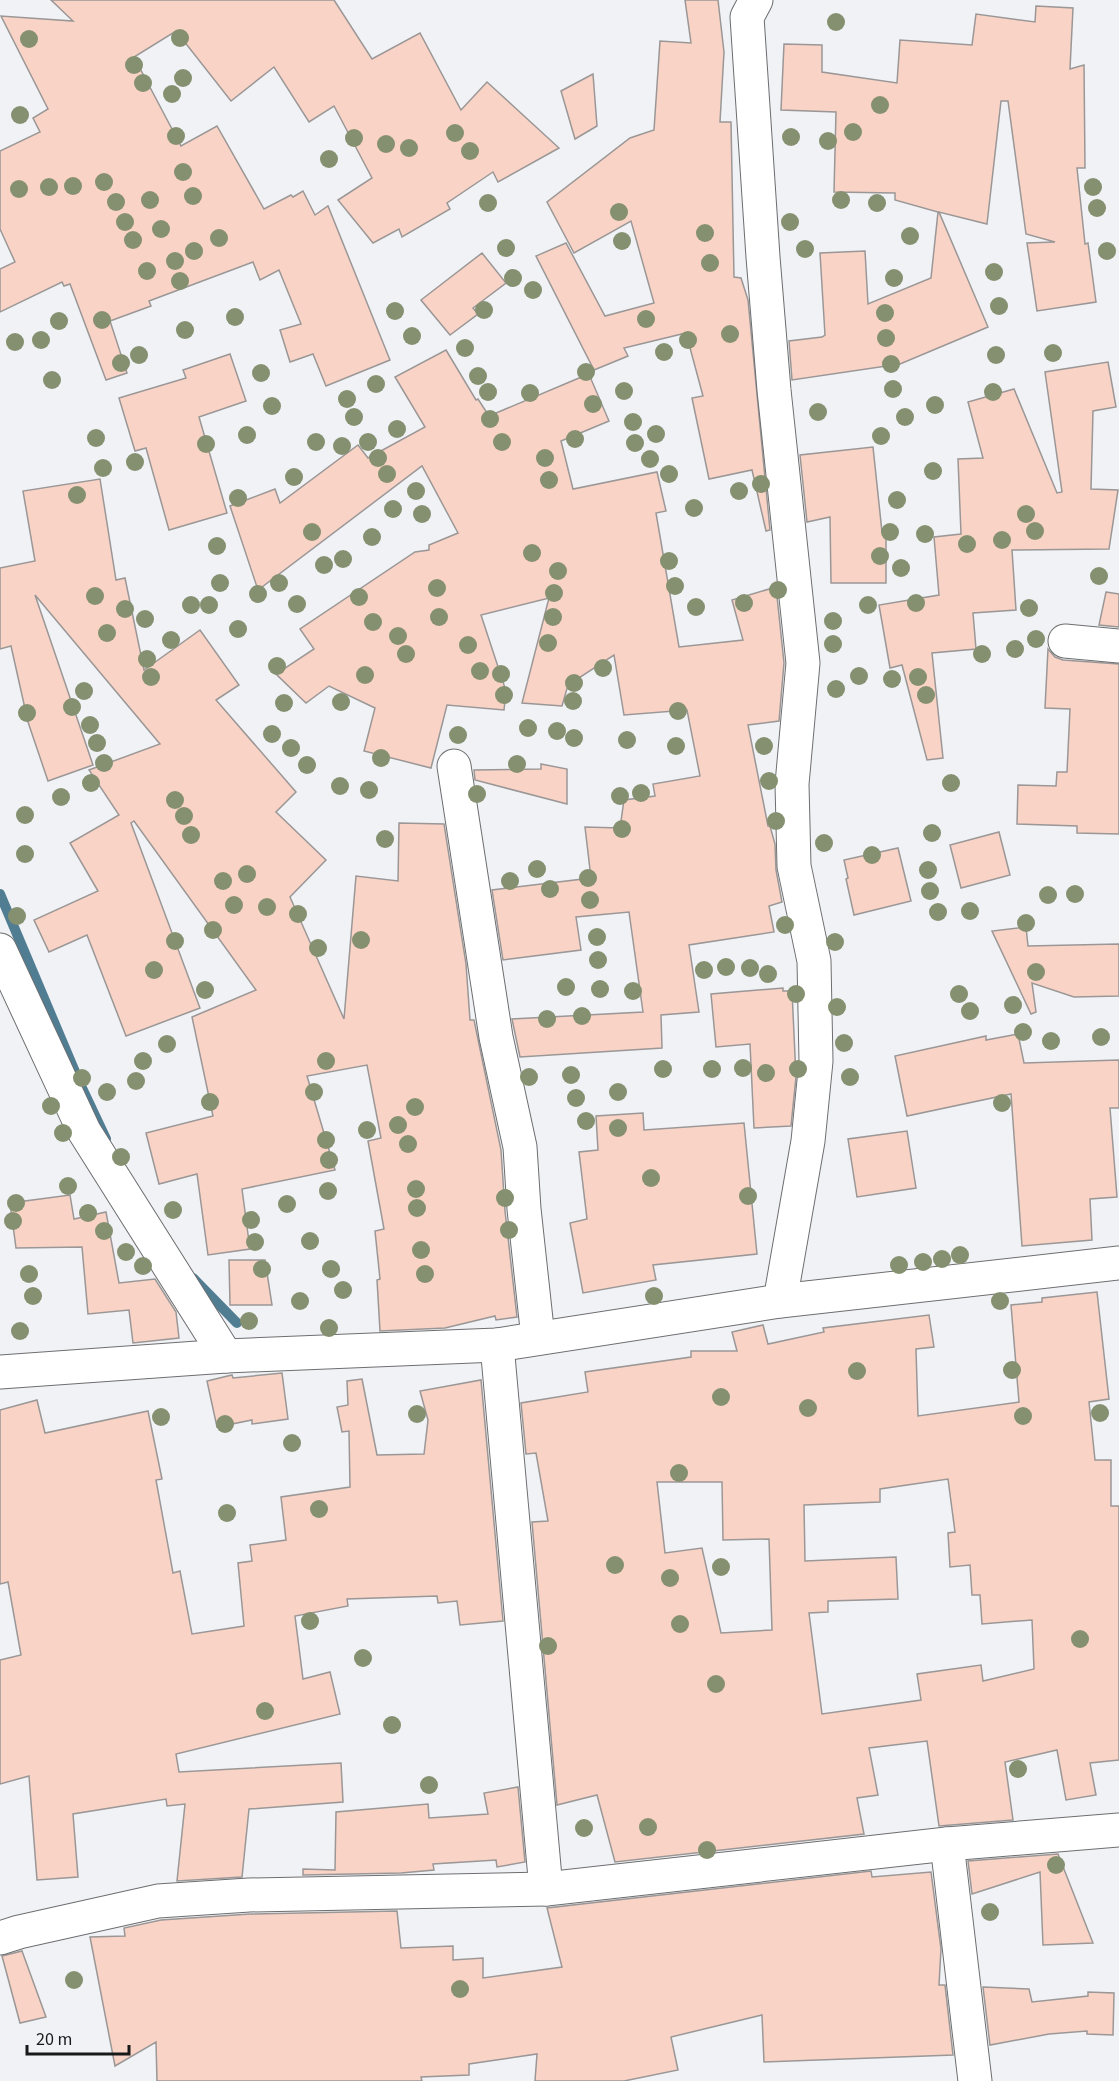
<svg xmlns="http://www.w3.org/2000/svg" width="1119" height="2081" viewBox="0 0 1119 2081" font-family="'Source Sans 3',sans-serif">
  <rect width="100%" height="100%" fill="#f1f2f5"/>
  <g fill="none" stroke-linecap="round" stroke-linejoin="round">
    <g stroke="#517d93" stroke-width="10">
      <polyline points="0,894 81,1086 106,1139"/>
      <polyline points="193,1278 237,1323"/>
    </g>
  </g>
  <g fill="#fad3c7" stroke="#9a9796" stroke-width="1.5" fill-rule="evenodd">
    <polygon points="51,0 334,0 372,59 420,33 461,110 487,82 559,148 498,182 493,172 447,203 450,209 402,237 399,229 373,243 338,200 372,178 334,106 309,122 274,67 231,101 176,31 134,57 181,146 217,126 264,209 291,195 293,197 303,191 315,215 328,206 390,360 326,386 313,354 290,362 280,330 301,324 279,270 260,280 253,262 149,301 151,306 110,321 127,373 106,380 70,284 64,286 62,282 0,312 0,269 15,262 0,229 0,151 40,132 33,118 48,109 1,16 73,21"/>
    <polygon points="685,0 718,0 724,52 720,122 731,122 734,277 741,278 748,300 770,530 766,531 752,470 709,479 692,398 703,396 686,333 624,348 628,356 594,370 536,256 566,243 605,316 654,303 631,221 574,253 547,202 630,138 654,130 660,41 691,43"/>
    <polygon points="1036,6 1073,8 1070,69 1084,65 1085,168 1077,168 1085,244 1088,243 1096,302 1037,311 1027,243 1055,242 1026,234 1008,101 1001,101 987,224 939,212 988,327 900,364 792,380 789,341 822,337 825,335 820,253 865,251 868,304 931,278 938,212 895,200 895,193 834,192 836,112 781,110 784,44 822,45 822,72 897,83 900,40 972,45 976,14 1035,22"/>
    <polygon points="593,74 597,126 575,139 561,91"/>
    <polygon points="482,253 506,283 473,308 478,314 450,335 421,300"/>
    <polygon points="446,350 476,400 478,399 489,416 579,378 588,372 609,421 561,441 573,489 657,472 666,511 656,513 679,647 743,640 732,600 776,587 784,663 779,721 748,725 768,826 770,826 775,844 776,870 782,902 769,906 774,932 689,945 699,1012 661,1015 662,1048 520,1057 512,1019 643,1012 629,912 576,917 581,950 503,960 492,890 591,878 585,827 620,828 624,800 655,796 653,784 700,776 687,710 624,715 614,655 568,685 562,706 522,703 549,598 481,615 506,691 504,710 447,705 431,768 364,751 375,708 329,686 306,703 276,674 314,649 300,629 415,552 429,550 429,545 458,533 422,466 258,590 230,506 275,489 280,503 358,445 368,458 425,427 395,377"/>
    <polygon points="230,354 246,401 199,417 227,513 169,530 146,448 135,451 119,398 186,378 183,370"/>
    <polygon points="1108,362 1116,407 1093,411 1091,489 1118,490 1109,549 1012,550 1016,610 973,613 976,649 932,653 943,758 927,760 902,665 890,668 879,605 939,595 934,537 961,534 958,459 983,458 968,402 1014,389 1057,493 1062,492 1045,372"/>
    <polygon points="873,447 882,532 886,532 886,583 831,583 830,517 807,522 800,455"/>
    <polygon points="100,479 116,580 125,578 144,670 200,630 239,685 216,700 296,792 276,812 326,860 290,897 344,1019 356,876 398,881 399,823 444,824 466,964 470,1020 474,1020 501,1150 505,1211 517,1317 496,1320 495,1316 445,1328 380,1331 377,1280 380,1279 375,1231 384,1229 368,1141 381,1138 367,1065 307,1076 335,1170 242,1189 250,1249 208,1255 197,1174 159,1184 146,1133 213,1116 192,1017 256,990 134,821 131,823 200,1008 126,1036 87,935 49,952 34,920 98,891 70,843 119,815 89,770 160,744 35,595 93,765 48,781 28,722 11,646 0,649 0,568 35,561 23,491"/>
    <polygon points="1106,592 1119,594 1119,627 1099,625"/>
    <polygon points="1048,649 1055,657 1063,660 1119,664 1119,834 1077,833 1077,826 1017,824 1018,785 1056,786 1057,772 1067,772 1070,709 1045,708"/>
    <polygon points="541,764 567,769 567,804 475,780 474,770 541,769"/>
    <polygon points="999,832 1010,875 961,888 950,845"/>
    <polygon points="898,848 911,901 854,915 846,879 848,878 844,860"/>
    <polygon points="1026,927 1028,946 1119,944 1119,996 1074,997 1032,983 1036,1012 1031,1014 992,931"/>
    <polygon points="783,988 783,991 792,991 796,1077 791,1126 754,1128 750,1044 716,1047 711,994"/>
    <polygon points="1018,1034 1024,1063 1119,1060 1119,1108 1110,1108 1117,1197 1090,1199 1092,1240 1022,1246 1011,1094 907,1116 895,1056 986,1036 986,1040"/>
    <polygon points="643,1113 644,1130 744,1123 757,1254 653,1265 656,1280 583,1293 570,1223 587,1219 579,1152 598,1150 596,1116"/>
    <polygon points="907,1131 916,1188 857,1197 848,1139"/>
    <polygon points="70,1195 74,1219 106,1212 119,1283 155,1279 176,1312 179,1338 133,1343 129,1310 88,1314 82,1247 16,1248 10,1203"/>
    <polygon points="229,1260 265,1260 272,1305 230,1305"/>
    <path d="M1097,1292L1109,1399L1089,1402L1095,1460H1111V1506H1119V1760L1090,1763L1096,1795L1066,1800L1057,1750L1005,1762L1013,1820L939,1826L927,1741L869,1748L878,1795L857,1798L864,1834L615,1862L597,1795L557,1805L532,1522L548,1521L536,1453L526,1454L521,1403L588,1392L585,1372L691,1357V1351H737L732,1332L763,1325L768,1344L824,1332L823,1328L929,1315L934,1347L916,1349L918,1416L1019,1402L1011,1305L1042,1302V1298ZM948,1479L955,1532L948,1533L950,1567L970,1565L972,1595H980L982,1624L1032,1620L1034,1669L983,1681L981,1665L917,1674L921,1700L822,1714L809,1613L828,1612V1601L898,1599L896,1557L805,1561L804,1505L880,1502V1489ZM657,1482H722L723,1540L769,1539L772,1630L721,1633L702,1548L665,1553Z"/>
    <polygon points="282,1373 288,1419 252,1424 252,1420 217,1427 207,1381 232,1375 233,1378"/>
    <polygon points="362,1379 377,1455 424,1454 428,1420 420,1391 481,1380 503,1621 460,1625 457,1601 438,1603 437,1596 347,1599 348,1606 295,1616 303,1679 330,1672 340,1714 176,1754 179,1772 341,1763 343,1802 249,1809 242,1877 177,1881 185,1804 167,1806 166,1799 73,1814 78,1877 37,1880 29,1776 0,1784 0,1660 21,1655 8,1582 0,1584 0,1410 37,1400 45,1433 148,1411 162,1479 156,1480 173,1573 180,1571 192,1634 244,1626 238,1563 252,1561 250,1545 286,1540 281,1497 350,1487 349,1431 342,1432 337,1407 348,1405 347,1381"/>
    <polygon points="518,1787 525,1862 497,1867 496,1860 433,1864 434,1870 401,1873 303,1875 303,1869 335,1870 336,1812 428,1804 429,1818 488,1814 484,1793"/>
    <polygon points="1058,1854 1093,1943 1043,1945 1040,1872 972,1894 968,1861"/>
    <polygon points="871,1871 872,1877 931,1872 941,1949 939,1985 945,1985 953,2055 764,2062 762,2015 671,2037 678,2070 624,2081 535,2081 537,2054 469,2064 469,2075 421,2077 422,2081 157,2081 156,2042 115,2066 90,1937 125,1936 124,1928 161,1920 250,1914 397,1911 401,1948 453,1946 453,1960 483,1958 483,1978 562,1967 547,1908"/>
    <polygon points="22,1951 46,2017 20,2023 2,1956"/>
    <polygon points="983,1987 1029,1989 1032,2002 1088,1996 1088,1992 1114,1993 1113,2035 1087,2034 1087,2031 1049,2034 990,2045"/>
  </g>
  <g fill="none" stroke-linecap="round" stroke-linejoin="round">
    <g stroke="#6d6e70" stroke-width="35">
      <g id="minor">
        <polyline points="756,0 747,17 763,257 774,390 803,663 792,784 794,866 814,961 816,1061 808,1141 780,1301"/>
        <polyline points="1065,641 1119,646"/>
        <polyline points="454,766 496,1037 520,1147 524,1209 538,1338"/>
        <polyline points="0,950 84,1131 226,1356"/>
        <polyline points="497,1345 546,1889"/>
        <polyline points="0,1372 226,1356 497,1345 780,1301 1119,1263"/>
        <polyline points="947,1844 975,2081"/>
        <polyline points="0,1938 19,1932 158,1901 249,1895 546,1889 947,1844 1119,1830"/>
      </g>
    </g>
    <use href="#minor" stroke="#fff" stroke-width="33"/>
  </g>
  <g fill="#84906f">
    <circle cx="836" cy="22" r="9"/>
    <circle cx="180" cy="38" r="9"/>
    <circle cx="29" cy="39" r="9"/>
    <circle cx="134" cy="65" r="9"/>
    <circle cx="183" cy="78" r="9"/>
    <circle cx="143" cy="83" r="9"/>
    <circle cx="172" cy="94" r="9"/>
    <circle cx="880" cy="105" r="9"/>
    <circle cx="20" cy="115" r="9"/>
    <circle cx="853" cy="132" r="9"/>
    <circle cx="455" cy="133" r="9"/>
    <circle cx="176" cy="136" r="9"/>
    <circle cx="791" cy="137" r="9"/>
    <circle cx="354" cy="138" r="9"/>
    <circle cx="828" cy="141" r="9"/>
    <circle cx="386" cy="144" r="9"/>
    <circle cx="409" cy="148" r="9"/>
    <circle cx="470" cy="151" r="9"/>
    <circle cx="329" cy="159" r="9"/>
    <circle cx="183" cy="172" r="9"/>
    <circle cx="104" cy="182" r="9"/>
    <circle cx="73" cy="186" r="9"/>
    <circle cx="49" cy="187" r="9"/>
    <circle cx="1093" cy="187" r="9"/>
    <circle cx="19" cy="189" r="9"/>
    <circle cx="193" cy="196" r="9"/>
    <circle cx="150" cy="200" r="9"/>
    <circle cx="841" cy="200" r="9"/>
    <circle cx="116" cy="202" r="9"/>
    <circle cx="488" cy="203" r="9"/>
    <circle cx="877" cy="203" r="9"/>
    <circle cx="1097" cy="208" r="9"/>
    <circle cx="619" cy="212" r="9"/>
    <circle cx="125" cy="222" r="9"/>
    <circle cx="790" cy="222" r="9"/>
    <circle cx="161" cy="229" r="9"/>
    <circle cx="705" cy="233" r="9"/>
    <circle cx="910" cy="236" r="9"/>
    <circle cx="219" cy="238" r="9"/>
    <circle cx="133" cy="240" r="9"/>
    <circle cx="622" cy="241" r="9"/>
    <circle cx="506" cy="248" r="9"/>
    <circle cx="805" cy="249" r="9"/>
    <circle cx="194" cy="251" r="9"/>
    <circle cx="1107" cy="251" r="9"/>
    <circle cx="175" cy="261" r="9"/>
    <circle cx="710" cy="263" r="9"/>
    <circle cx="147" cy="271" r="9"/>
    <circle cx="994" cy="272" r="9"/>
    <circle cx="513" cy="278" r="9"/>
    <circle cx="894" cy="278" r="9"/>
    <circle cx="180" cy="281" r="9"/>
    <circle cx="533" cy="290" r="9"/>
    <circle cx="999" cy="306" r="9"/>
    <circle cx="484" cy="310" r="9"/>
    <circle cx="395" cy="311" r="9"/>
    <circle cx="885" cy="313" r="9"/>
    <circle cx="235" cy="317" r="9"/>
    <circle cx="646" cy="319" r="9"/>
    <circle cx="102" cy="320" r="9"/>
    <circle cx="59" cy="321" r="9"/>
    <circle cx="185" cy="330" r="9"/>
    <circle cx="730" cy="334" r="9"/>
    <circle cx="412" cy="336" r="9"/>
    <circle cx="886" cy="338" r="9"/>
    <circle cx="41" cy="340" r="9"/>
    <circle cx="688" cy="340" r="9"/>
    <circle cx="15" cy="342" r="9"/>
    <circle cx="465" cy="348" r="9"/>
    <circle cx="664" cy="352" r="9"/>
    <circle cx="1053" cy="353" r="9"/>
    <circle cx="139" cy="355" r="9"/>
    <circle cx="996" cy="355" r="9"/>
    <circle cx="121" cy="363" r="9"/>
    <circle cx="891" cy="364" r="9"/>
    <circle cx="586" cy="372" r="9"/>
    <circle cx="261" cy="373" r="9"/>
    <circle cx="478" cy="376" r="9"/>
    <circle cx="52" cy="380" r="9"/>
    <circle cx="376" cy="384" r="9"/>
    <circle cx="893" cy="389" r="9"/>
    <circle cx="624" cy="391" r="9"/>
    <circle cx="488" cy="392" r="9"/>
    <circle cx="993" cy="392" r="9"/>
    <circle cx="530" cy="393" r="9"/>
    <circle cx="347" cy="399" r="9"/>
    <circle cx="593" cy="404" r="9"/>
    <circle cx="935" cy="405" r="9"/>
    <circle cx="272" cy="406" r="9"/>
    <circle cx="818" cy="412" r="9"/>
    <circle cx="354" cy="417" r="9"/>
    <circle cx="905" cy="417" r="9"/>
    <circle cx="490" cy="419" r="9"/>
    <circle cx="633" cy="422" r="9"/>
    <circle cx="397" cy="429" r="9"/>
    <circle cx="656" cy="434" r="9"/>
    <circle cx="247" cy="435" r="9"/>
    <circle cx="881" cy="436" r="9"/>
    <circle cx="96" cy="438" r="9"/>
    <circle cx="575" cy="439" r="9"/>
    <circle cx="316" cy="442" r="9"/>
    <circle cx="368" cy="442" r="9"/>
    <circle cx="502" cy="442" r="9"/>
    <circle cx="635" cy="443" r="9"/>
    <circle cx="206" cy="444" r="9"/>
    <circle cx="342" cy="446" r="9"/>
    <circle cx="378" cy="458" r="9"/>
    <circle cx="545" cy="458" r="9"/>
    <circle cx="650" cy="459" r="9"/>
    <circle cx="135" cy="462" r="9"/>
    <circle cx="103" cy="468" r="9"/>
    <circle cx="933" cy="471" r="9"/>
    <circle cx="387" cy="474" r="9"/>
    <circle cx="669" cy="474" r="9"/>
    <circle cx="294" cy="477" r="9"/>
    <circle cx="549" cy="480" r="9"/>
    <circle cx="761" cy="484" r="9"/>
    <circle cx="416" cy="491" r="9"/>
    <circle cx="739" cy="491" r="9"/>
    <circle cx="77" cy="495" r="9"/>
    <circle cx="238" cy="498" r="9"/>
    <circle cx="897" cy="500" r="9"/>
    <circle cx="694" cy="508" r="9"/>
    <circle cx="393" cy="509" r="9"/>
    <circle cx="422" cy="514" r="9"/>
    <circle cx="1026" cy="514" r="9"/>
    <circle cx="1035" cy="531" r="9"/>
    <circle cx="312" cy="532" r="9"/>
    <circle cx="890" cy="532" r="9"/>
    <circle cx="925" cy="534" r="9"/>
    <circle cx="372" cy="537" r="9"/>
    <circle cx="1002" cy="540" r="9"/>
    <circle cx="967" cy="544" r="9"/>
    <circle cx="217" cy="546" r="9"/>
    <circle cx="532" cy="553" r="9"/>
    <circle cx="880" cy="556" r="9"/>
    <circle cx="343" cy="559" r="9"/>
    <circle cx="669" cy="561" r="9"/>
    <circle cx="324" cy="565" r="9"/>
    <circle cx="901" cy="568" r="9"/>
    <circle cx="558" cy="571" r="9"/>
    <circle cx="1099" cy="576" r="9"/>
    <circle cx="220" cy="583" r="9"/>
    <circle cx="279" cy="583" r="9"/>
    <circle cx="675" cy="586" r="9"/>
    <circle cx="437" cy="588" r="9"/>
    <circle cx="778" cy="590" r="9"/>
    <circle cx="554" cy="593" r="9"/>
    <circle cx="258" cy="594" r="9"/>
    <circle cx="95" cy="596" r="9"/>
    <circle cx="359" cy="597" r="9"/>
    <circle cx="744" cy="603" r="9"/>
    <circle cx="916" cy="603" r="9"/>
    <circle cx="297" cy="604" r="9"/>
    <circle cx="191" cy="605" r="9"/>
    <circle cx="209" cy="605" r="9"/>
    <circle cx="868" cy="605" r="9"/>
    <circle cx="696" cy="607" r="9"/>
    <circle cx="1029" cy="608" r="9"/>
    <circle cx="125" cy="609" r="9"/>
    <circle cx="439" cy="617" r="9"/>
    <circle cx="553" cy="617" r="9"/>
    <circle cx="145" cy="619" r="9"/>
    <circle cx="833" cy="621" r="9"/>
    <circle cx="373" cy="622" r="9"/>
    <circle cx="238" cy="629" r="9"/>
    <circle cx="107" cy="633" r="9"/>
    <circle cx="398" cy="636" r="9"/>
    <circle cx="1036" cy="639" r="9"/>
    <circle cx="171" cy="640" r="9"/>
    <circle cx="548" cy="643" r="9"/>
    <circle cx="833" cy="644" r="9"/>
    <circle cx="468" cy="645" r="9"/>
    <circle cx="1015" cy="649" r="9"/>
    <circle cx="406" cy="654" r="9"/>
    <circle cx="982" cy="654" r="9"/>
    <circle cx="147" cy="659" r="9"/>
    <circle cx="277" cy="666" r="9"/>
    <circle cx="603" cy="668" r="9"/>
    <circle cx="480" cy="671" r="9"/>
    <circle cx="501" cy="674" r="9"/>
    <circle cx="365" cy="675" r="9"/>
    <circle cx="859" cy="676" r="9"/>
    <circle cx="151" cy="677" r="9"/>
    <circle cx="918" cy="677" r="9"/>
    <circle cx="892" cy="679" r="9"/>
    <circle cx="574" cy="683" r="9"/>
    <circle cx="836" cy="689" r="9"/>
    <circle cx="84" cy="691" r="9"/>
    <circle cx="504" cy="695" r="9"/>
    <circle cx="926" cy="695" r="9"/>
    <circle cx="573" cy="701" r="9"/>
    <circle cx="341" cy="702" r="9"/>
    <circle cx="284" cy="703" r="9"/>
    <circle cx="72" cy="707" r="9"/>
    <circle cx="678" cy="711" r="9"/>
    <circle cx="27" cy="713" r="9"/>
    <circle cx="90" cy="725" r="9"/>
    <circle cx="528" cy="728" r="9"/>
    <circle cx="557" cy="731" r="9"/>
    <circle cx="272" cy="734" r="9"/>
    <circle cx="458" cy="735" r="9"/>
    <circle cx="574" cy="738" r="9"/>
    <circle cx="627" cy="740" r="9"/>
    <circle cx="97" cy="743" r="9"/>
    <circle cx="676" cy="746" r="9"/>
    <circle cx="764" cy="746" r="9"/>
    <circle cx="291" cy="748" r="9"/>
    <circle cx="381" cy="758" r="9"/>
    <circle cx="104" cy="763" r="9"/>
    <circle cx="517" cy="764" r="9"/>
    <circle cx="307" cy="765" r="9"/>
    <circle cx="769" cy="781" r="9"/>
    <circle cx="91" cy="783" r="9"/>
    <circle cx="951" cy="783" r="9"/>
    <circle cx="340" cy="786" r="9"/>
    <circle cx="369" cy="790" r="9"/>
    <circle cx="641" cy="793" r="9"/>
    <circle cx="477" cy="794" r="9"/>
    <circle cx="620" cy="796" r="9"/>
    <circle cx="61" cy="797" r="9"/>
    <circle cx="175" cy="800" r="9"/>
    <circle cx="25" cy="815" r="9"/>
    <circle cx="184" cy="816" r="9"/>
    <circle cx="776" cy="821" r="9"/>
    <circle cx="622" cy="829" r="9"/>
    <circle cx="932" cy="833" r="9"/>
    <circle cx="191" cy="835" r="9"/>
    <circle cx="385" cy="839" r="9"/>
    <circle cx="824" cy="843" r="9"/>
    <circle cx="25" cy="854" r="9"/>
    <circle cx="872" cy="855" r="9"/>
    <circle cx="537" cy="869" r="9"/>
    <circle cx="928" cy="870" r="9"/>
    <circle cx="247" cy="874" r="9"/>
    <circle cx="588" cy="878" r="9"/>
    <circle cx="223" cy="881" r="9"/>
    <circle cx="510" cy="881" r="9"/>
    <circle cx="550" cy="889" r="9"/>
    <circle cx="930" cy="891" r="9"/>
    <circle cx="1075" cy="894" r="9"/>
    <circle cx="1048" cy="895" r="9"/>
    <circle cx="590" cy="900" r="9"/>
    <circle cx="234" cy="905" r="9"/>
    <circle cx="267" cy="907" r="9"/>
    <circle cx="970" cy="911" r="9"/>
    <circle cx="938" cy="912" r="9"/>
    <circle cx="298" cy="914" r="9"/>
    <circle cx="17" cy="916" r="9"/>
    <circle cx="1026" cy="923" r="9"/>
    <circle cx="785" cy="925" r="9"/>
    <circle cx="213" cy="930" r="9"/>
    <circle cx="597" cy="937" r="9"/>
    <circle cx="361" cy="940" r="9"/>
    <circle cx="175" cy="941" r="9"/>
    <circle cx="835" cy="942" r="9"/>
    <circle cx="318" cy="948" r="9"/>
    <circle cx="598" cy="960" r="9"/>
    <circle cx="726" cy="967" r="9"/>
    <circle cx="750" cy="968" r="9"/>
    <circle cx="154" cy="970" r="9"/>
    <circle cx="704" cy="970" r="9"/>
    <circle cx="1036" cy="972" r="9"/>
    <circle cx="768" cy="974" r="9"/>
    <circle cx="566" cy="987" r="9"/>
    <circle cx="600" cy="989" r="9"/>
    <circle cx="205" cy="990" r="9"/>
    <circle cx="633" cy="991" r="9"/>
    <circle cx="796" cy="994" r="9"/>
    <circle cx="959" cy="994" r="9"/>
    <circle cx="1013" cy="1005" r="9"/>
    <circle cx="837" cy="1007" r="9"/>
    <circle cx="970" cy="1011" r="9"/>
    <circle cx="582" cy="1016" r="9"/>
    <circle cx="547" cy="1019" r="9"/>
    <circle cx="1023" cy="1032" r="9"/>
    <circle cx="1101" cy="1037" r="9"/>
    <circle cx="1051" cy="1041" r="9"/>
    <circle cx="844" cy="1043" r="9"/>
    <circle cx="167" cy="1044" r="9"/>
    <circle cx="143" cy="1061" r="9"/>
    <circle cx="326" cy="1061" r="9"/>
    <circle cx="743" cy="1068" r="9"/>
    <circle cx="663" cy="1069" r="9"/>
    <circle cx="712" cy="1069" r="9"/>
    <circle cx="798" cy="1069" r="9"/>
    <circle cx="766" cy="1073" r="9"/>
    <circle cx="571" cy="1075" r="9"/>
    <circle cx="529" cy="1077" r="9"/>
    <circle cx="850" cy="1077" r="9"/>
    <circle cx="82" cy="1078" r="9"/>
    <circle cx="136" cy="1081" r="9"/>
    <circle cx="107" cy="1092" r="9"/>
    <circle cx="314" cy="1092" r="9"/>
    <circle cx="618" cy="1092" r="9"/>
    <circle cx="576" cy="1098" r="9"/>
    <circle cx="210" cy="1102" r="9"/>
    <circle cx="1002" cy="1103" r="9"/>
    <circle cx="51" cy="1106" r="9"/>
    <circle cx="415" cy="1107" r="9"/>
    <circle cx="586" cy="1121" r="9"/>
    <circle cx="398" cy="1125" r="9"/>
    <circle cx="618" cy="1128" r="9"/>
    <circle cx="367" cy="1130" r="9"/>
    <circle cx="63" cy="1133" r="9"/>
    <circle cx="326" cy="1140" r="9"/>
    <circle cx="408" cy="1144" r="9"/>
    <circle cx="121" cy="1157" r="9"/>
    <circle cx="329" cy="1160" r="9"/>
    <circle cx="651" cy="1178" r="9"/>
    <circle cx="68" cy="1186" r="9"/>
    <circle cx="416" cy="1189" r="9"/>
    <circle cx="328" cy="1191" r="9"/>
    <circle cx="748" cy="1196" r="9"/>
    <circle cx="505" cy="1198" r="9"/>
    <circle cx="16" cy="1203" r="9"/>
    <circle cx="287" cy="1204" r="9"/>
    <circle cx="417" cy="1208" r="9"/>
    <circle cx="173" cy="1210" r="9"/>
    <circle cx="88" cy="1213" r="9"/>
    <circle cx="251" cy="1220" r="9"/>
    <circle cx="13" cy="1221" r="9"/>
    <circle cx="509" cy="1230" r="9"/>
    <circle cx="104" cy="1231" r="9"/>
    <circle cx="310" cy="1241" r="9"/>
    <circle cx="255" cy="1242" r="9"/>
    <circle cx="421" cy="1250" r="9"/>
    <circle cx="126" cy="1252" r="9"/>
    <circle cx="960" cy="1255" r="9"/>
    <circle cx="942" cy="1259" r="9"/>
    <circle cx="923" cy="1262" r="9"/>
    <circle cx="899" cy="1265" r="9"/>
    <circle cx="143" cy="1266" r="9"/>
    <circle cx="262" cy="1269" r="9"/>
    <circle cx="331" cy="1269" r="9"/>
    <circle cx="29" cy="1274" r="9"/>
    <circle cx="425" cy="1274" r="9"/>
    <circle cx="343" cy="1290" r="9"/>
    <circle cx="33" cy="1296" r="9"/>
    <circle cx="654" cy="1296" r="9"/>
    <circle cx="300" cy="1301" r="9"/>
    <circle cx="1000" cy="1301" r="9"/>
    <circle cx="249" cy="1321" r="9"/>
    <circle cx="329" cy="1328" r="9"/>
    <circle cx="20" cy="1331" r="9"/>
    <circle cx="1012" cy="1370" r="9"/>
    <circle cx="857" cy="1371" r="9"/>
    <circle cx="721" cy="1397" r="9"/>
    <circle cx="808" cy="1408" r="9"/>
    <circle cx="1100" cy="1413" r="9"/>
    <circle cx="417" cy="1414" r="9"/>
    <circle cx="1023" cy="1416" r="9"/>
    <circle cx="161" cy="1417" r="9"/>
    <circle cx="225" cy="1424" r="9"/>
    <circle cx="292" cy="1443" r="9"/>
    <circle cx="679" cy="1473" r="9"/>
    <circle cx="319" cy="1509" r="9"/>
    <circle cx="227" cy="1513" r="9"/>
    <circle cx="615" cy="1565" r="9"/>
    <circle cx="721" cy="1567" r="9"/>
    <circle cx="670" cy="1578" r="9"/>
    <circle cx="310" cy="1621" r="9"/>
    <circle cx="680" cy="1624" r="9"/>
    <circle cx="1080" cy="1639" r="9"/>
    <circle cx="548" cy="1646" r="9"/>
    <circle cx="363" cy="1658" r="9"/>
    <circle cx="716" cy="1684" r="9"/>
    <circle cx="265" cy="1711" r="9"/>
    <circle cx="392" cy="1725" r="9"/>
    <circle cx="1018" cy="1769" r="9"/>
    <circle cx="429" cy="1785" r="9"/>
    <circle cx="648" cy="1827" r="9"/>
    <circle cx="584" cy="1828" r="9"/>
    <circle cx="707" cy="1850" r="9"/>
    <circle cx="1056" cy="1865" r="9"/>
    <circle cx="990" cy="1912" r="9"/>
    <circle cx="74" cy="1980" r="9"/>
    <circle cx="460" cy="1989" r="9"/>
  </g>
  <path d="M27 2045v9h102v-9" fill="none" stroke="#19191a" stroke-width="3"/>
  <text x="36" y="2045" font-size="18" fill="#19191a" stroke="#f1f2f5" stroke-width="4.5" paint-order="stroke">20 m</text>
</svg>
